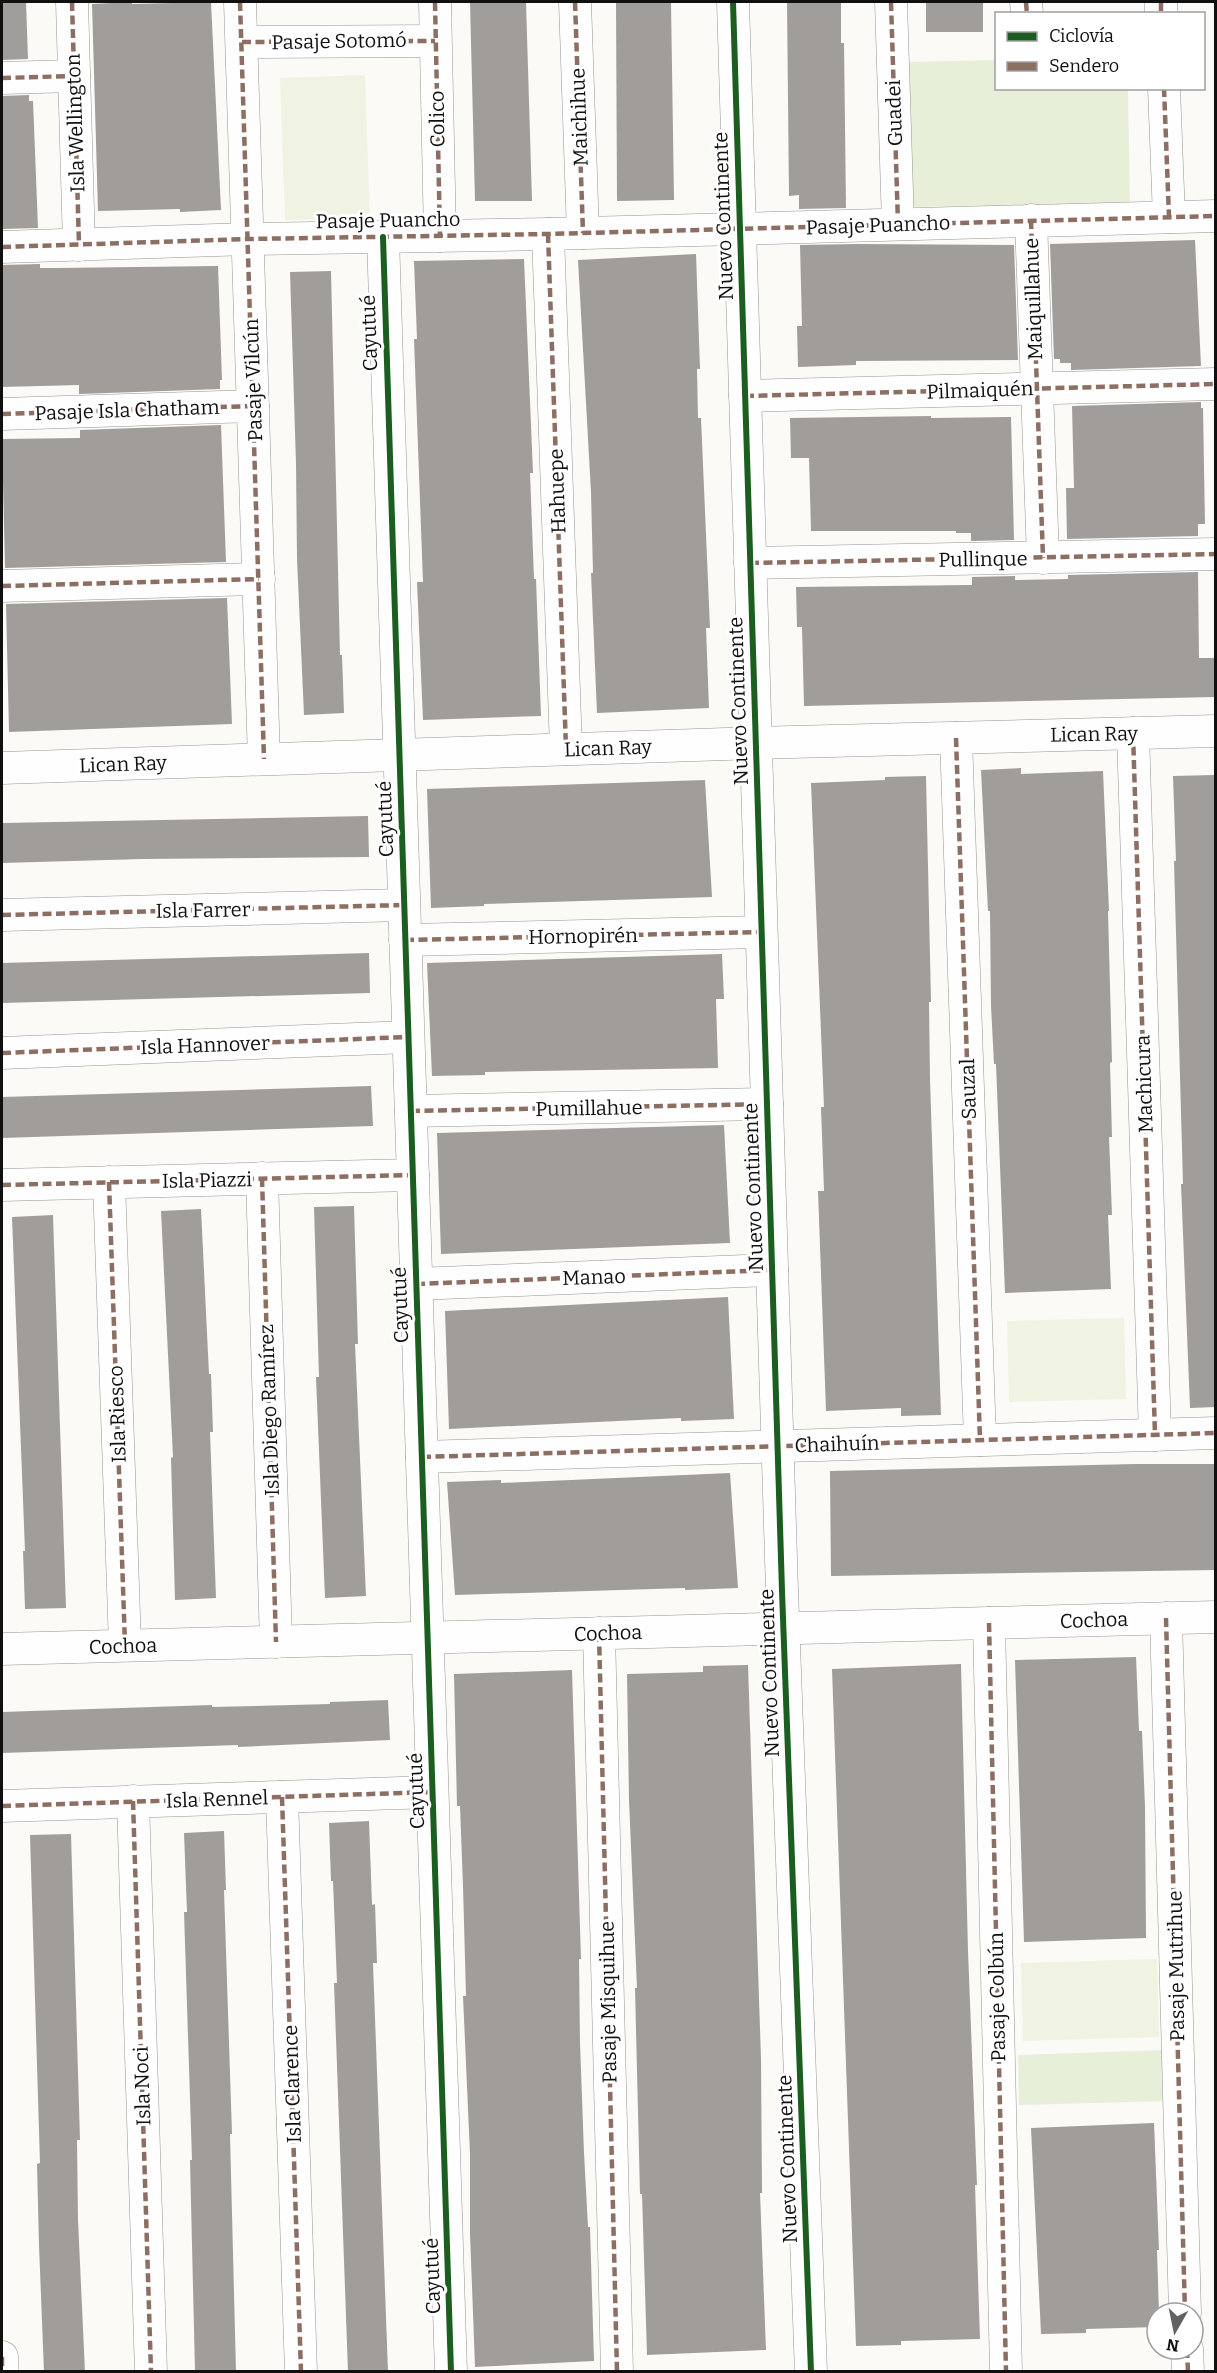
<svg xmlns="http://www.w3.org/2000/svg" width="1217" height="2373" viewBox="0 0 1217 2373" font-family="Bitter,serif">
  <rect width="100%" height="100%" fill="#fcfaf6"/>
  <g fill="#e8efd8">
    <polygon points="996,60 996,88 1128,89 1130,203 911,207 908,62"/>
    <polygon points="1166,2050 1168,2101 1019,2105 1018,2055"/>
  </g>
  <g fill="#f0f3e2">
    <polygon points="365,75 370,218 285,220 280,78"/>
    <polygon points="1124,1318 1126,1399 1009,1402 1007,1321"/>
    <polygon points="1157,1959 1159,2037 1023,2041 1021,1963"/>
  </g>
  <g fill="#a09d9b">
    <polygon points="2,2 26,2 28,59 2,60"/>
    <polygon points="132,2 132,4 211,2 221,210 180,212 180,209 98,211 92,4"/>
    <polygon points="470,2 526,2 532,201 475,201"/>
    <polygon points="616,2 671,2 674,200 617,201"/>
    <polygon points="787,2 841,2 841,43 844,43 846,208 799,209 799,195 789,196"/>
    <rect x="926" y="2" width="57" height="30"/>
    <polygon points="29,95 29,101 33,101 38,228 2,229 2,96"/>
    <polygon points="1195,240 1201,366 1071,370 1071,363 1060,363 1060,359 1054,359 1050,244"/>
    <polygon points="858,244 1014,245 1018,360 856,361 856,365 798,367 797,326 802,326 800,245"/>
    <polygon points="696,254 700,369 697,369 698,418 701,418 710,628 706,628 709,708 597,713 591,573 593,573 591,492 578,260"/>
    <polygon points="524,259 533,473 530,473 534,579 536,579 541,716 423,720 417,582 423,582 414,339 417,339 414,261"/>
    <polygon points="40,264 40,268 55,268 218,266 222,380 220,380 220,389 79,394 79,385 2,387 2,265"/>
    <polygon points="331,271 340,655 342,655 344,713 304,715 297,559 296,464 290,272"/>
    <polygon points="1201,402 1201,408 1203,408 1205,524 1198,524 1198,536 1067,539 1066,488 1074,488 1072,406"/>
    <polygon points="931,416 931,418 1011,417 1014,540 971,541 971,533 956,533 956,531 811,531 809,458 791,458 790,418"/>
    <polygon points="221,425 226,562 5,568 2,439 80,438 80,430"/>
    <polygon points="1198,572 1199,658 1215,658 1215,697 804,706 802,627 797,627 796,587 972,585 972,577 1015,576 1015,580 1068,579 1068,575"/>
    <polygon points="227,598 232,724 9,732 6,604"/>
    <polygon points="1021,768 1021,774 1103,771 1109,911 1108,911 1112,1062 1110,1063 1112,1137 1109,1137 1112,1215 1108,1215 1111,1289 1005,1293 996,1064 994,1064 991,1006 990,911 988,911 981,770"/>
    <polygon points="1214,775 1215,1407 1190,1408 1181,1184 1183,1184 1174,861 1176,861 1173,776"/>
    <polygon points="926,776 931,1002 929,1002 930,1080 941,1415 901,1416 901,1408 826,1411 818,1191 824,1191 821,1107 824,1107 811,783 885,780 885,777"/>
    <polygon points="705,780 712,897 484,904 484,906 431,908 427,789"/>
    <polygon points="368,816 369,857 142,859 2,863 2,823"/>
    <polygon points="369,953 370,993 2,1003 2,963"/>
    <polygon points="722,954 724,999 716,999 718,1068 485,1072 485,1075 432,1076 427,963"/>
    <polygon points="371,1086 373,1126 2,1138 2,1097"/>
    <polygon points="724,1125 730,1243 441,1254 437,1133"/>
    <polygon points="354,1206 358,1344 355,1344 366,1596 325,1598 316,1377 319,1377 314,1207"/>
    <polygon points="201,1209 209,1374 211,1374 213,1432 210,1432 216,1598 175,1600 171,1458 173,1457 161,1211"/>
    <polygon points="53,1215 66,1608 25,1609 23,1551 25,1551 12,1217"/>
    <polygon points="728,1297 734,1419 681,1421 681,1418 449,1429 445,1311"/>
    <polygon points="1137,1464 1215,1464 1215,1570 831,1576 830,1471"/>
    <polygon points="730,1473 738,1588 685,1590 685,1588 455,1595 447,1482 501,1480 501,1483"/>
    <polygon points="1136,1657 1139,1731 1142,1731 1145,1807 1146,1938 1024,1942 1015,1660"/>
    <polygon points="961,1664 968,1951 977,2185 975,2185 980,2339 901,2341 901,2345 856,2346 832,1669"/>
    <polygon points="748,1665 761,2059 762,2193 760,2193 766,2350 647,2355 642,2194 640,2194 635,1988 637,1988 629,1800 627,1674 703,1672 703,1666"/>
    <polygon points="572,1670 581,1959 579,1959 580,2043 584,2153 588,2227 590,2227 594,2361 475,2367 470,2233 470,2154 463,1996 466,1996 463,1886 460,1806 457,1806 454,1674"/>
    <polygon points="388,1700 390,1740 238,1747 238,1745 2,1753 2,1712 212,1705 212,1707 330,1704 330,1702"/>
    <polygon points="369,1821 372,1905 375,1904 377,1963 373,1963 388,2372 348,2372 334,1983 337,1983 333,1881 331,1881 329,1823"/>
    <polygon points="224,1831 226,1890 224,1890 232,2134 230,2134 236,2372 195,2372 190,2160 192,2160 184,1912 187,1912 184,1833"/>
    <polygon points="71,1834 80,2140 77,2140 78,2220 85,2372 44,2372 39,2245 37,2164 40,2163 30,1835"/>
    <polygon points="1154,2123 1159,2250 1157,2250 1159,2313 1157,2313 1157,2327 1086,2329 1086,2333 1041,2334 1031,2128"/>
  </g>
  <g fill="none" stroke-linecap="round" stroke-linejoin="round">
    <g stroke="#969594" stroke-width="33">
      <g id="street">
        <polyline points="72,2 79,245"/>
        <polyline points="240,2 264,759"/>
        <polyline points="435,2 440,236"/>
        <polyline points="575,2 583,233"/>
        <polyline points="733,2 782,1591 811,2372"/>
        <polyline points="891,2 898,224"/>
        <polyline points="1026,2 1027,14"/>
        <polyline points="1161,2 1161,14"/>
        <polyline points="242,42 435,41"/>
        <polyline points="2,78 74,76"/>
        <polyline points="1164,88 1169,217"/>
        <polyline points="1031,220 1043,558"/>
        <polyline points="548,234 566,749"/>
        <polyline points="383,237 451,2372"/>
        <polyline points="2,247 248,239 548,234 1216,216"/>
        <polyline points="745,396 1216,384"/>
        <polyline points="2,414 253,406"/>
        <polyline points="750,563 1216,554"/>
        <polyline points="2,586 259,579"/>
        <polyline points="1133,733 1155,1435"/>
        <polyline points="956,738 980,1440"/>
        <polyline points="2,768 756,743 1216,731"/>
        <polyline points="2,915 404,905"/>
        <polyline points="405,940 761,932"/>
        <polyline points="2,1053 408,1037"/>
        <polyline points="411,1111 767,1104"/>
        <polyline points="262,1178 276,1642"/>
        <polyline points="109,1182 125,1645"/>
        <polyline points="2,1185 413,1175"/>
        <polyline points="416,1284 772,1270"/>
        <polyline points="422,1457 1216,1433"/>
        <polyline points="1166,1618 1185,2313"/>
        <polyline points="989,1623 1006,2372"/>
        <polyline points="599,1633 617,2372"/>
        <polyline points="2,1649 1216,1617"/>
        <polyline points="282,1797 301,2372"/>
        <polyline points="133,1801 151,2372"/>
        <polyline points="2,1806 432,1792"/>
        <polyline points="1187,2349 1188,2372"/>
        <polyline points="2,2357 2,2372"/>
      </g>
    </g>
    <use href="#street" stroke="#fffefe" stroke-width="32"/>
    <g stroke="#8d6e63" stroke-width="4.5" stroke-dasharray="9 4.5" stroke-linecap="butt">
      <polyline points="72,2 79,245"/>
      <polyline points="240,2 264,759"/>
      <polyline points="435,2 440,236"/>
      <polyline points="575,2 583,233"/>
      <polyline points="891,2 898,224"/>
      <polyline points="1026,2 1027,14"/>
      <polyline points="1161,2 1161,14"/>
      <polyline points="242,42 435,41"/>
      <polyline points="2,78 74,76"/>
      <polyline points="1164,88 1169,217"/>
      <polyline points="1031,220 1043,558"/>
      <polyline points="548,234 566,749"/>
      <polyline points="2,247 248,239 548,234 1216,216"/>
      <polyline points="745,396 1216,384"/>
      <polyline points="2,414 253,406"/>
      <polyline points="750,563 1216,554"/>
      <polyline points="2,586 259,579"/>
      <polyline points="1133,733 1155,1435"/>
      <polyline points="956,738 980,1440"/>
      <polyline points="2,915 404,905"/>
      <polyline points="405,940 761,932"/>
      <polyline points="2,1053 408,1037"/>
      <polyline points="411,1111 767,1104"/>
      <polyline points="262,1178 276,1642"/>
      <polyline points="109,1182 125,1645"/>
      <polyline points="2,1185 413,1175"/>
      <polyline points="416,1284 772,1270"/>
      <polyline points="422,1457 1216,1433"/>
      <polyline points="1166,1618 1185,2313"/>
      <polyline points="989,1623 1006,2372"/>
      <polyline points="599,1633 617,2372"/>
      <polyline points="282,1797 301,2372"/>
      <polyline points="133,1801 151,2372"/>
      <polyline points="2,1806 432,1792"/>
      <polyline points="1187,2349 1188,2372"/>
      <polyline points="2,2357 2,2372"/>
    </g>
    <g stroke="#fff" stroke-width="10">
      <g id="cycleway">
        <polyline points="733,2 782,1591 811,2372"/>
        <polyline points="383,237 451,2372"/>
      </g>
    </g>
    <use href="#cycleway" stroke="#1b5e20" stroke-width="6"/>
  </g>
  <g text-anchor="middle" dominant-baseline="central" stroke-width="6" stroke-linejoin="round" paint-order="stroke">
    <g font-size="20" fill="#101010" stroke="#fff">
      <text transform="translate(339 41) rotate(-1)">Pasaje Sotomó</text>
      <text transform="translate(894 113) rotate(-92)">Guadei</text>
      <text transform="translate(579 117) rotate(-92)">Maichihue</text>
      <text transform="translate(437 119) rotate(-91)">Colico</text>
      <text transform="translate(75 123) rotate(-92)">Isla Wellington</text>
      <text transform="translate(723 216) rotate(-92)">Nuevo Continente</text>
      <text transform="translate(388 220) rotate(-1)">Pasaje Puancho</text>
      <text transform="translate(878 225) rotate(-2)">Pasaje Puancho</text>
      <text transform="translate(1033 299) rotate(-92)">Maiquillahue</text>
      <text transform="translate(369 333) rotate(-92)">Cayutué</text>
      <text transform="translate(253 380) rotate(-92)">Pasaje Vilcún</text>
      <text transform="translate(980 390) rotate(-2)">Pilmaiquén</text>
      <text transform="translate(127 410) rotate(-2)">Pasaje Isla Chatham</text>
      <text transform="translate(557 491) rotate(-92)">Hahuepe</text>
      <text transform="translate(983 559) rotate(-1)">Pullinque</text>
      <text transform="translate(738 701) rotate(-92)">Nuevo Continente</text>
      <text transform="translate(1094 734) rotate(-1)">Lican Ray</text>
      <text transform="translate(608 748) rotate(-2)">Lican Ray</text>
      <text transform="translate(123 764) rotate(-2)">Lican Ray</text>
      <text transform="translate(385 819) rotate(-92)">Cayutué</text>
      <text transform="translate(203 910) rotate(-1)">Isla Farrer</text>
      <text transform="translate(583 936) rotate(-1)">Hornopirén</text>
      <text transform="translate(205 1045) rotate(-2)">Isla Hannover</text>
      <text transform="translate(1144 1084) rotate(-92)">Machicura</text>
      <text transform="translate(968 1089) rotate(-92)">Sauzal</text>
      <text transform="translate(589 1108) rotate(-1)">Pumillahue</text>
      <text transform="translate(207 1180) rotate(-1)">Isla Piazzi</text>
      <text transform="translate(753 1187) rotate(-92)">Nuevo Continente</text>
      <text transform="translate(594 1277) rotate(-2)">Manao</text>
      <text transform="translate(400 1305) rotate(-92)">Cayutué</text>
      <text transform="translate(269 1410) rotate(-92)">Isla Diego Ramírez</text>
      <text transform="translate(117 1414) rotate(-92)">Isla Riesco</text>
      <text transform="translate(837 1444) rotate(-2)">Chaihuín</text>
      <text transform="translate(1094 1620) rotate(-2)">Cochoa</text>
      <text transform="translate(608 1633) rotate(-2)">Cochoa</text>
      <text transform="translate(123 1646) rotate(-2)">Cochoa</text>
      <text transform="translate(769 1673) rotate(-92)">Nuevo Continente</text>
      <text transform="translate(416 1791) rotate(-92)">Cayutué</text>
      <text transform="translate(217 1799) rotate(-2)">Isla Rennel</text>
      <text transform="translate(1176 1966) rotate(-91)">Pasaje Mutrihue</text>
      <text transform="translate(997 1997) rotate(-91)">Pasaje Colbún</text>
      <text transform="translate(608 2002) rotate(-91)">Pasaje Misquihue</text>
      <text transform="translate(292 2084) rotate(-92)">Isla Clarence</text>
      <text transform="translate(142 2086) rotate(-92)">Isla Noci</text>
      <text transform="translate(787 2159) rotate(-92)">Nuevo Continente</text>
      <text transform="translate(432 2276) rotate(-92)">Cayutué</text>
    </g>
  </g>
  <rect width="1217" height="2373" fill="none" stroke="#101010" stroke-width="6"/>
  <rect x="995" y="12" width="210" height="78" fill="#ffffff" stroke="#9f9f9f" stroke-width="1.5"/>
  <rect x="1007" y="32" width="30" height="9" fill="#1b5e20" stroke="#9f9f9f" stroke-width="1.5"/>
  <text x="1049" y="42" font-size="18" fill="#101010">Ciclovía</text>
  <rect x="1007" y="62" width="30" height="9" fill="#8d6e63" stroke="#9f9f9f" stroke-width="1.5"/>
  <text x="1049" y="72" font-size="18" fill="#101010">Sendero</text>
  <g transform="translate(1175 2331) rotate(189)"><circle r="28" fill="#ffffff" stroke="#9f9f9f" stroke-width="1.5"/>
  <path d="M0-4.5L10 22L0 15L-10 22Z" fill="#636260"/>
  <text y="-9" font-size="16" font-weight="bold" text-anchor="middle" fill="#101010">N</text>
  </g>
</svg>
